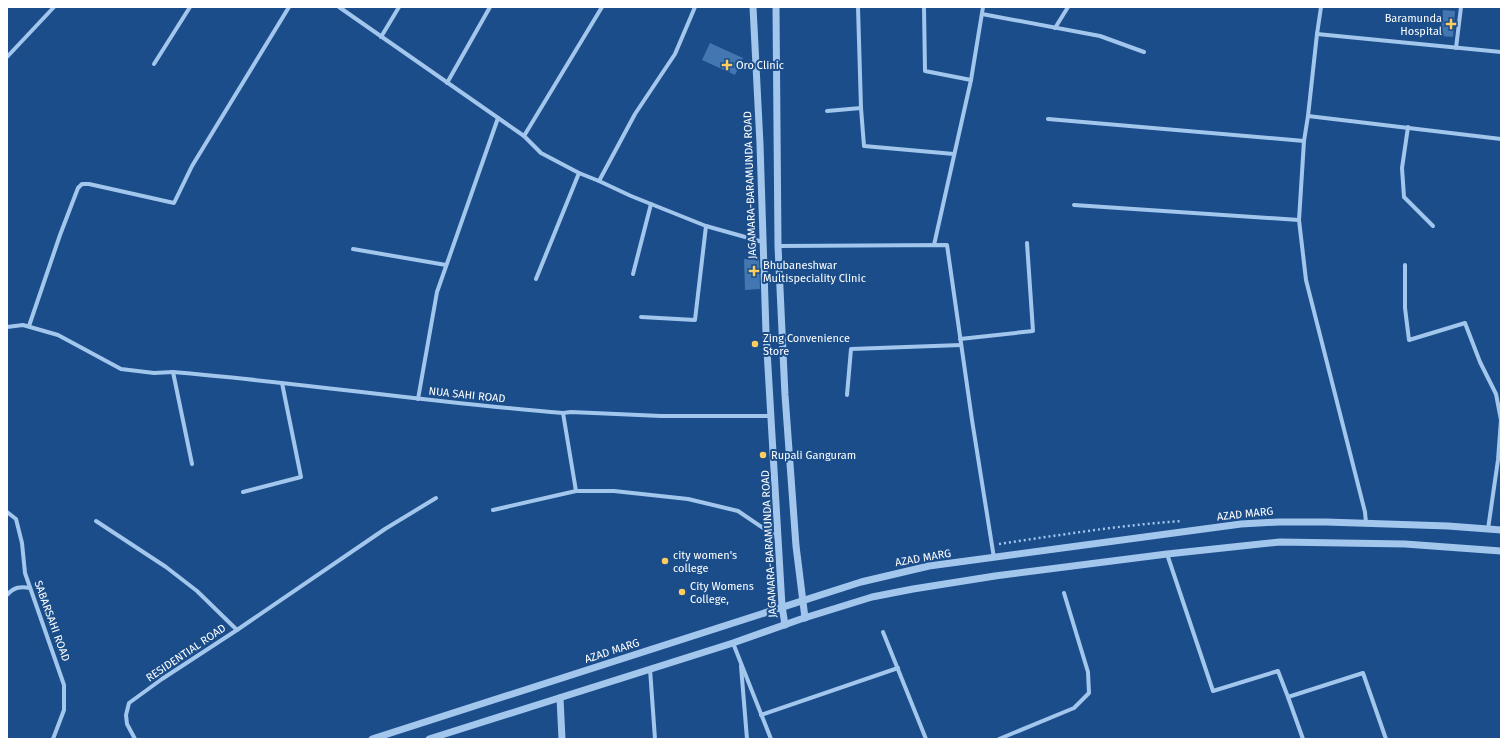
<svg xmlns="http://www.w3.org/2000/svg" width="1508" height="746" viewBox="0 0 1508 746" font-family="'Fira Sans',sans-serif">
  <rect width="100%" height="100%" fill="#1a4d8a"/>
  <g fill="#4277b2">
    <polygon points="1443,10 1455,11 1453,37 1441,36"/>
    <polygon points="710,43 743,58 735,75 702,60"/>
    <polygon points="744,259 759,259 760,289 745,290"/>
  </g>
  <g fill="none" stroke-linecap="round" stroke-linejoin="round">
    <path stroke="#a3c6ed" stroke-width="2.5" stroke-dasharray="2 3" stroke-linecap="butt" d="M999,544C1060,535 1121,525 1182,521"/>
    <g stroke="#a3c6ed" stroke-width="4">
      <polyline points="339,7 524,136 541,153 579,173 599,181 635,114 675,54 695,7"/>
      <polyline points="858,7 861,108 864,146 954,154"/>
      <polyline points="924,7 925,71 971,80"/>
      <polyline points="1321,7 1317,34 1501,52"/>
      <polyline points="982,14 1100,36 1144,52"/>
      <polyline points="1055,28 1068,7"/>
      <polyline points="1317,34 1308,116 1501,139"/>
      <polyline points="381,37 399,7"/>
      <polyline points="1456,48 1461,7"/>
      <polyline points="7,57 54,7"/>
      <polyline points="154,64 190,7"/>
      <polyline points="447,83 490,7"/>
      <polyline points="827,111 861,108"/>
      <polyline points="1308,116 1304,141 1299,220 1306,280 1365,512 1366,523"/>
      <polyline points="1048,119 1304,141"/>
      <polyline points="1408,127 1402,168 1404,197 1433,226"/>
      <polyline points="524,136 602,7"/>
      <polyline points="599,181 631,196 706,226 763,242"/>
      <polyline points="1074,205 1299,220"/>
      <polyline points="934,245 971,80 983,7"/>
      <polyline points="778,246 947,245 972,420 994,558"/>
      <polyline points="353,249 446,265"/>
      <polyline points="1405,265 1405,308 1409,340 1465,323 1480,362 1496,394 1501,420 1498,460 1488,529"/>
      <polyline points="633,274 651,204"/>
      <polyline points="536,279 579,173"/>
      <polyline points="641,317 695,320 706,226"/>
      <polyline points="29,326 60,235 78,188 82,184 89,184 174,203 192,166 289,7"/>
      <polyline points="7,327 23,325 58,335 121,369 154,373 173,372"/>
      <polyline points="960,339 1033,331 1027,243"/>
      <polyline points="847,395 851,349 961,345"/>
      <polyline points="418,399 437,292 498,118"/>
      <polyline points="563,413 571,412 661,416 771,416"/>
      <path d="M192,464L173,372C304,383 433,403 563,413L576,491H614L688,499L738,511L778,538"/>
      <polyline points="243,492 301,477 282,383"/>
      <polyline points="493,510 576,491"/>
      <polyline points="7,512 16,519 22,543 25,573 64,685 64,710 53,739"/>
      <polyline points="96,521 166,567 197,591 237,630 162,679 129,703 126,715 127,724 135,739"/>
      <polyline points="1167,554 1213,691 1278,671 1288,697 1363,673 1386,739"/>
      <path d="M7,595C14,587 21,586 30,588"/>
      <polyline points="237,630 385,529 436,498"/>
      <polyline points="883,632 926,739"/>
      <polyline points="733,643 771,739"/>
      <polyline points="741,666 747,739"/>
      <polyline points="650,669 655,739"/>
      <polyline points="1288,697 1303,739"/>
      <polyline points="761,715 898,668"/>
      <polyline points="999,739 1074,708 1089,693 1088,672 1064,593"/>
    </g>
    <g stroke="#a3c6ed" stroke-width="7">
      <polyline points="753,7 760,144 766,333 782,606 785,625"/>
      <polyline points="776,7 778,246 785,395 796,546 805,618"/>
      <polyline points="560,698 562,739"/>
      <polyline points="372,739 861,582 929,566 1241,524 1279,522 1326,522 1448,526 1501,530"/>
      <polyline points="429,739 733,643 801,619 872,597 913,589 995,576 1167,554 1280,542 1405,544 1501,551"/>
    </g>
  </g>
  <g fill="#ffcd5f" stroke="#1a4d8a" stroke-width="1.5">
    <path d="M1449 18h4v4h4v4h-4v4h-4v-4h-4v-4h4z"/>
    <path d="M725 59h4v4h4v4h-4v4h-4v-4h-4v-4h4z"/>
    <path d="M752 265h4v4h4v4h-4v4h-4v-4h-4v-4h4z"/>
    <circle cx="755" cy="344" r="4"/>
    <circle cx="763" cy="455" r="4"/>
    <circle cx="665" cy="561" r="4"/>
    <circle cx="682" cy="592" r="4"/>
  </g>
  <g text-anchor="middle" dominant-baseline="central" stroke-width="4" stroke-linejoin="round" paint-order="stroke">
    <g font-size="11" fill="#fff" stroke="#1a4d8a" text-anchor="start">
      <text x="1442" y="18" text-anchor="end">Baramunda<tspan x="1442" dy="13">Hospital</tspan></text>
      <text x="736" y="65">Oro Clinic</text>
      <text x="763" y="265">Bhubaneshwar<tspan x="763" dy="13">Multispeciality Clinic</tspan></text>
      <text x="763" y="338">Zing Convenience<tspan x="763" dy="13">Store</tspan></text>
      <text x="771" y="455">Rupali Ganguram</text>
      <text x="673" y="555">city women's<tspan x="673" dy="13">college</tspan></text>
      <text x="690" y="586">City Womens<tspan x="690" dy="13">College,</tspan></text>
    </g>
    <g font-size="11" fill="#fff" stroke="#1a4d8a">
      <text transform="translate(750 185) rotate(-92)">JAGAMARA-BARAMUNDA ROAD</text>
      <text transform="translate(467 395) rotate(6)">NUA SAHI ROAD</text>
      <text transform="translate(1245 514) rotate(-6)">AZAD MARG</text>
      <text transform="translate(769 544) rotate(-93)">JAGAMARA-BARAMUNDA ROAD</text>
      <text transform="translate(923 558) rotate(-10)">AZAD MARG</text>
      <text transform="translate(52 621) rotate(70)">SABARSAHI ROAD</text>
      <text transform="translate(612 651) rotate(-18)">AZAD MARG</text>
      <text transform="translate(186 653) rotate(-34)">RESIDENTIAL ROAD</text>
    </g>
  </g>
  <rect width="1508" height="746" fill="none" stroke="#ffffff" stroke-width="16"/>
</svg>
